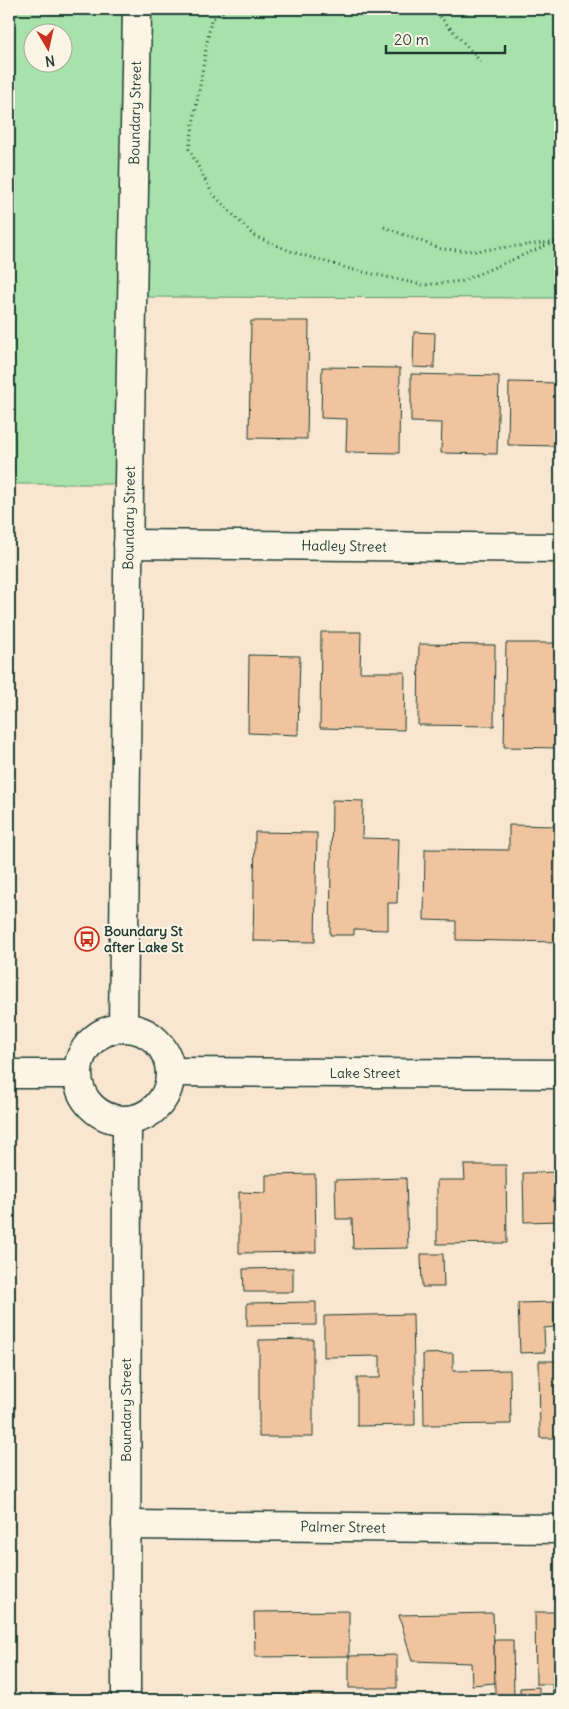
<svg xmlns="http://www.w3.org/2000/svg" width="569" height="1709" viewBox="0 0 569 1709" font-family="Delius,sans-serif">
  <rect width="100%" height="100%" fill="#f8e6d0"/>
  <filter id="ink" filterUnits="userSpaceOnUse"><feTurbulence type="fractalNoise" baseFrequency=".02" numOctaves="2"/><feDisplacementMap in="SourceGraphic" scale="10" xChannelSelector="R" yChannelSelector="G"/><feConvolveMatrix kernelMatrix="1 2 1 2 8 2 1 2 1" color-interpolation-filters="sRGB"/></filter>
  <g filter="url(#ink)">
    <path fill="#a6e2a9" stroke="#62906e" fill-rule="evenodd" d="M9,9H560V298L133,297L129,484H9ZM32,32H62V62H32Z"/>
    <g fill="#efc49f" stroke="#1f3d34">
      <polygon points="251,321 309,321 307,439 249,438"/>
      <polygon points="414,332 435,333 434,368 413,367"/>
      <polygon points="322,367 400,368 399,453 346,452 347,419 321,418"/>
      <polygon points="411,374 499,376 497,454 441,453 442,423 411,422"/>
      <polygon points="509,382 560,383 560,446 508,445"/>
      <polygon points="321,632 361,632 360,672 405,672 404,730 320,728"/>
      <polygon points="506,643 560,643 560,748 504,747"/>
      <polygon points="419,644 495,645 494,726 418,725"/>
      <polygon points="249,655 300,656 298,735 248,733"/>
      <polygon points="332,800 363,801 362,838 399,839 397,903 388,903 388,930 354,929 354,935 330,935"/>
      <polygon points="509,825 560,826 560,942 456,940 456,921 424,920 425,849 509,850"/>
      <polygon points="255,832 317,833 315,942 253,941"/>
      <polygon points="464,1165 506,1165 507,1243 437,1244 437,1180 465,1180"/>
      <polygon points="560,1172 560,1221 524,1222 523,1173"/>
      <polygon points="315,1174 316,1252 239,1253 239,1192 266,1193 266,1175"/>
      <polygon points="406,1178 408,1248 353,1249 352,1219 336,1219 335,1180"/>
      <polygon points="421,1254 443,1254 444,1287 422,1287"/>
      <polygon points="293,1268 293,1292 244,1292 243,1269"/>
      <polygon points="316,1302 316,1325 247,1326 247,1303"/>
      <polygon points="554,1302 554,1327 544,1328 545,1352 520,1353 518,1303"/>
      <polygon points="413,1314 415,1425 357,1426 357,1378 380,1378 380,1356 324,1357 324,1316"/>
      <polygon points="313,1339 313,1437 259,1437 259,1340"/>
      <polygon points="453,1353 453,1371 510,1370 511,1424 424,1425 423,1354"/>
      <polygon points="539,1361 560,1361 560,1438 540,1438"/>
      <polygon points="349,1611 349,1656 255,1657 254,1612"/>
      <polygon points="535,1612 560,1612 560,1698 553,1698 552,1684 536,1684"/>
      <polygon points="493,1613 495,1683 472,1685 471,1663 412,1661 399,1615"/>
      <polygon points="494,1640 513,1640 514,1700 464,1700 464,1695 495,1694"/>
      <polygon points="397,1655 397,1688 349,1688 349,1656"/>
      <polygon points="539,1687 539,1700 520,1700 520,1688"/>
      <polygon points="242,1694 331,1695 330,1700 242,1700"/>
    </g>
    <g fill="none" stroke-linecap="round" stroke-linejoin="round">
      <g stroke="#1f3d34" stroke-width="31">
        <g id="minor">
          <polyline points="128,544 560,548"/>
          <polyline points="9,1074 77,1074"/>
          <polyline points="126,1525 560,1529"/>
          <polyline points="126,1700 127,1120"/>
        </g>
      </g>
      <g stroke="#1f3d34" stroke-width="31">
        <g id="tertiary">
          <polyline points="123,1028 129,484 137,9"/>
          <circle cx="124" cy="1074" r="46"/>
          <polyline points="170,1072 560,1074"/>
        </g>
      </g>
      <g stroke="#1f3d34" stroke-width="3" stroke-dasharray="1 4" stroke-linecap="butt">
        <polyline points="227,9 211,20 189,149 212,193 254,236 293,252 350,269 423,285 462,281 554,242"/>
        <polyline points="433,9 481,62"/>
        <polyline points="384,227 441,249 475,251 560,241"/>
      </g>
      <use href="#minor" stroke="#fcf5e5" stroke-width="28"/>
      <use href="#tertiary" stroke="#fcf5e5" stroke-width="28"/>
    </g>
  </g>
  <defs>
    <g id="bus-ring" transform="scale(1.25)"><circle r="9.5" fill="#fcf5e5" stroke="#c8321e" stroke-width="1.5"/><path d="M-5-6H5V4H4V6H2V4H-2V6H-4V4H-5ZM-3.5-4V0h7V-4ZM-3.5 1.2v1.5H-2V1.2ZM2 1.2v1.5H3.5V1.2Z" fill="#c8321e"/></g>
  </defs>
  <g fill-rule="evenodd">
    <use href="#bus-ring" x="87" y="939"/>
  </g>
  <g text-anchor="middle" dominant-baseline="central" stroke-width="4" stroke-linejoin="round" paint-order="stroke">
    <g font-size="14" fill="#1f3d34" stroke="#fcf5e5">
      <text transform="translate(135 113) rotate(-89)">Boundary Street</text>
      <text transform="translate(129 518) rotate(-89)">Boundary Street</text>
      <text transform="translate(344 546) rotate(1)">Hadley Street</text>
      <text x="365" y="1073">Lake Street</text>
      <text transform="translate(126 1410) rotate(-90)">Boundary Street</text>
      <text transform="translate(343 1527) rotate(1)">Palmer Street</text>
    </g>
    <g font-size="14" font-weight="bold" fill="#1f3d34" stroke="#fcf5e5" text-anchor="start">
      <text x="104" y="931">Boundary St<tspan x="104" dy="16">after Lake St</tspan></text>
    </g>
  </g>
  <rect width="569" height="1709" fill="none" stroke="#fcf5e5" stroke-width="30"/>
  <rect x="15" y="15" width="539" height="1679" fill="none" stroke="#1f3d34" stroke-width="2" filter="url(#ink)"/>
  <g transform="translate(48 48) rotate(171)"><circle r="24" fill="#fcf5e5" stroke="#a4ab9e"/>
  <path d="M0-4L9 19L0 12L-9 19Z" fill="#c8321e"/>
  <text y="-8" font-size="14" font-weight="bold" text-anchor="middle" fill="#1f3d34">N</text>
  </g>
  <path d="M386 45v8h119v-8" fill="none" stroke="#1f3d34" stroke-width="2.5"/>
  <text x="394" y="45" font-size="15" fill="#1f3d34" stroke="#fcf5e5" stroke-width="4" paint-order="stroke">20 m</text>
</svg>
